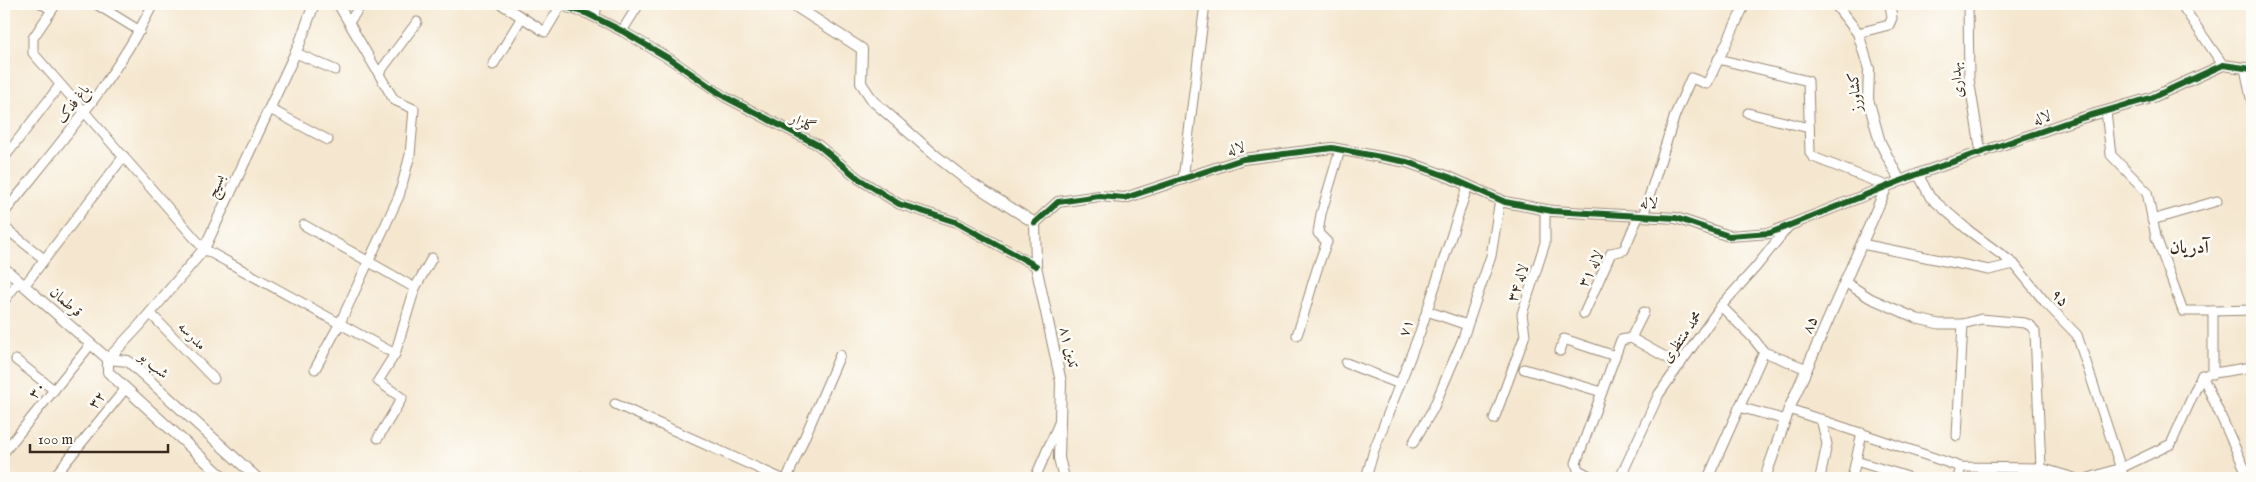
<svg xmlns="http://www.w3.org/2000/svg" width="2256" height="482" viewBox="0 0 2256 482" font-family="'IM FELL English',Amiri,serif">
  <rect width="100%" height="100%" fill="#fdfcf7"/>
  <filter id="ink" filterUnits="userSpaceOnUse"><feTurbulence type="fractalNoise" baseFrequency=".02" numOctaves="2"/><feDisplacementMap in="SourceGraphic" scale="10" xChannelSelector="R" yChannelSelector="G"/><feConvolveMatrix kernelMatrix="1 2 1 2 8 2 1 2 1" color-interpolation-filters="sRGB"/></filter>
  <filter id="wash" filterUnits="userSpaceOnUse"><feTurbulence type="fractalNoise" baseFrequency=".0096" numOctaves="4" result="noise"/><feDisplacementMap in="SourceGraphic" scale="20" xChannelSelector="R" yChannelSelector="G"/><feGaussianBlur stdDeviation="1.12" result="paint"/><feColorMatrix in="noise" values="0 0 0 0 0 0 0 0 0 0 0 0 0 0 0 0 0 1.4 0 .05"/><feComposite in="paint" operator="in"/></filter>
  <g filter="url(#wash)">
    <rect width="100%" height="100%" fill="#f5e7cf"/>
  </g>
  <g filter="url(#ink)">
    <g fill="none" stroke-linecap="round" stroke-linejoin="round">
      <g stroke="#988876" stroke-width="11">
        <g id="minor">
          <polyline points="42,4 52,10"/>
          <polyline points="56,4 33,38 33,53 204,249 395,354"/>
          <polyline points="96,4 140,31"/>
          <polyline points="501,4 545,32 561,5"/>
          <polyline points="556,4 588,14 622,31 670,59 725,97 818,145 859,179 899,204 956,222 1036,266"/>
          <polyline points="1968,4 1969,79 1981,153"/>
          <polyline points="2181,4 2223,65"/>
          <polyline points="595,17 597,4"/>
          <polyline points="349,22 362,4"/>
          <polyline points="622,31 639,4"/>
          <polyline points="1858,33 1889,25 1892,18 1890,4"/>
          <polyline points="296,53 335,70"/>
          <polyline points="1718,59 1808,81 1810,153 1813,157 1887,186"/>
          <polyline points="493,65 522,17"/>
          <polyline points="2245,68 2252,103"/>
          <polyline points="379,73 417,22"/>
          <polyline points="270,109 328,140"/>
          <polyline points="2106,111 2111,155 2147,192 2156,237 2183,311 2213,311"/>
          <polyline points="1748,113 1809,128"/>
          <polyline points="4,158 60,85"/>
          <polyline points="1918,174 1930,197 1968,230 2014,264 2045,302 2077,335 2124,478"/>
          <polyline points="1183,179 1205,4"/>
          <path d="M4,213C57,146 115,81 153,4"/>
          <polyline points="1643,216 1675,115 1691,78 1707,84 1745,4"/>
          <polyline points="2152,220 2217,201"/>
          <polyline points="304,225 415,288"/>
          <polyline points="4,227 44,259"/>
          <polyline points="1862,244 1989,270 2014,264"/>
          <polyline points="1845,282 1870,298 1918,319 1939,324 1963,324 1981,319 2025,323 2031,326 2035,332 2041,468"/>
          <polyline points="24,286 124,156"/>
          <polyline points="4,301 19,281"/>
          <polyline points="1721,306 1753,338 1764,352 1807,369"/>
          <polyline points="1427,311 1467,325"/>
          <polyline points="150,313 214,379"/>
          <polyline points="1584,314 1611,253 1624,250 1639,215"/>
          <path d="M1297,335C1308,304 1314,272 1327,242L1318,233L1321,214L1340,150"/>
          <polyline points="1631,338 1680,365"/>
          <polyline points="1560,351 1564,339 1615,356"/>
          <polyline points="16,360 54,390"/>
          <polyline points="1346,363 1400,384"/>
          <polyline points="315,369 340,323 399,196 410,155 414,109 394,100 338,4"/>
          <polyline points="1524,369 1602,392"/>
          <polyline points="2208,374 2252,367"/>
          <polyline points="2213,374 2213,311 2252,310"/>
          <polyline points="2202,375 2249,478"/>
          <polyline points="615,404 780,478"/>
          <polyline points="1739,407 1786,420"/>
          <polyline points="1789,409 1961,467 2041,468 2074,478"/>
          <polyline points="1494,419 1525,335 1522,314 1545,243 1545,210"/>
          <polyline points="1957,436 1963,324"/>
          <polyline points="378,438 402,398 378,381 395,354 415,288 432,258"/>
          <polyline points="1413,443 1433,409 1462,341 1491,256 1500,199"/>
          <polyline points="4,452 91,344"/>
          <polyline points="1856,461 1905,476"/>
          <polyline points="581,477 583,478"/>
          <polyline points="53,478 126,388"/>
          <polyline points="787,478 840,355"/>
          <polyline points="1035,478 1059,423"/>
          <polyline points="1366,478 1374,450 1420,332 1468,185"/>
          <polyline points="1594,478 1578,470 1576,463 1621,340 1631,338 1644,312"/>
          <polyline points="1620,478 1659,394 1721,306 1756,267 1788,227"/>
          <polyline points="1708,478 1764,352"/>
          <polyline points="1820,478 1827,444 1821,419"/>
          <polyline points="1852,478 1862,433"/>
          <polyline points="1958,478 1961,467"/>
          <polyline points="2089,478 2121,468 2171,444 2202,375"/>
        </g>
      </g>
      <g stroke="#988876" stroke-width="12">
        <g id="tertiary">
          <polyline points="792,4 862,49 861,83 873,101 936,156 968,181 1035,223"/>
          <polyline points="1835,4 1858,33 1869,69 1868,99 1880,142 1900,181"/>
          <polyline points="1035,223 1058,202 1099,196 1125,198 1243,159 1332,148 1407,162 1449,177 1505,202 1552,211 1676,218 1729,236 1770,233 1918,174 2071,121 2151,98 2223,65 2252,69"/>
          <polyline points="1035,223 1036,266 1061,382 1059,458 1064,478"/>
          <polyline points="4,268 108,359"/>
          <polyline points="108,359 139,326 204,249 299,45 314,4"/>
          <polyline points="108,359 128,361 257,478"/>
          <polyline points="108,359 108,372 224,478"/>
          <polyline points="1765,478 1789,409 1887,186"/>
        </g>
      </g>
      <use href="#minor" stroke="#fff" stroke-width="9"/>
      <use href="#tertiary" stroke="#fff" stroke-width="10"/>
      <g stroke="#fdfcf7" stroke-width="9">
        <g id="cycleway">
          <polyline points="556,4 588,14 622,31 670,59 725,97 818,145 859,179 899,204 956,222 1036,266"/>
          <polyline points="1035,223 1058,202 1099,196 1125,198 1243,159 1332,148 1407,162 1449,177 1505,202 1552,211 1676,218 1729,236 1770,233 1918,174 2071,121 2151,98 2223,65 2252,69"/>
        </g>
      </g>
      <use href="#cycleway" stroke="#1b5e20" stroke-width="6"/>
    </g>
  </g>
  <g text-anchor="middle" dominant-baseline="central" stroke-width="5" stroke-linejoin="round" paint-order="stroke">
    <g font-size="15" fill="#3b2a1e" stroke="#fdfcf7">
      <text transform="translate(1957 80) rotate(-95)">بهداری</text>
      <text transform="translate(1855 92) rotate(-96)">کشاورز</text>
      <text transform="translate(73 104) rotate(-52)">باغ فدک</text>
      <text transform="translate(2042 118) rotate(-19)">لاله</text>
      <text transform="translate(803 123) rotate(27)">گلزار</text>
      <text transform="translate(1236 149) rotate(-14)">لاله</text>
      <text transform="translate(216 186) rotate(-64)">بسیج</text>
      <text transform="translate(1649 203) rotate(4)">لاله</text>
      <text transform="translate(1591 269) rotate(-63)">لاله ۳۱</text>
      <text transform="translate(1518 283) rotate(-71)">لاله ۳۴</text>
      <text transform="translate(2060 298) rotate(48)">۹۵</text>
      <text transform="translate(66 302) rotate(41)">قرطمان</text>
      <text transform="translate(1810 325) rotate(-66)">۸۵</text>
      <text transform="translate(1406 328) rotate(-70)">۷۱</text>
      <text transform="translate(192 336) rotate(46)">مدرسه</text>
      <text transform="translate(1682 337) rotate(-55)">محمد منتظری</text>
      <text transform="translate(1069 347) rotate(77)">تدین ۸۱</text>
      <text transform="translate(154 365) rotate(41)">شب بو</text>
      <text transform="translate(37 390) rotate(-51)">۳۰</text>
      <text transform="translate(97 400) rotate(-51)">۳۲</text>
    </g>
    <g font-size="18" font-weight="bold" fill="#3b2a1e" stroke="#fdfcf7">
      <text x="2189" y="248">آدریان</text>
    </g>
  </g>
  <rect width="2256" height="482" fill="none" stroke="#fdfcf7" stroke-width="20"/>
  <path d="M30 444v8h138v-8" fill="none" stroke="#3b2a1e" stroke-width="2.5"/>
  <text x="38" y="444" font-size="15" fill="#3b2a1e" stroke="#fdfcf7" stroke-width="4" paint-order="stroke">100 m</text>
</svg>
